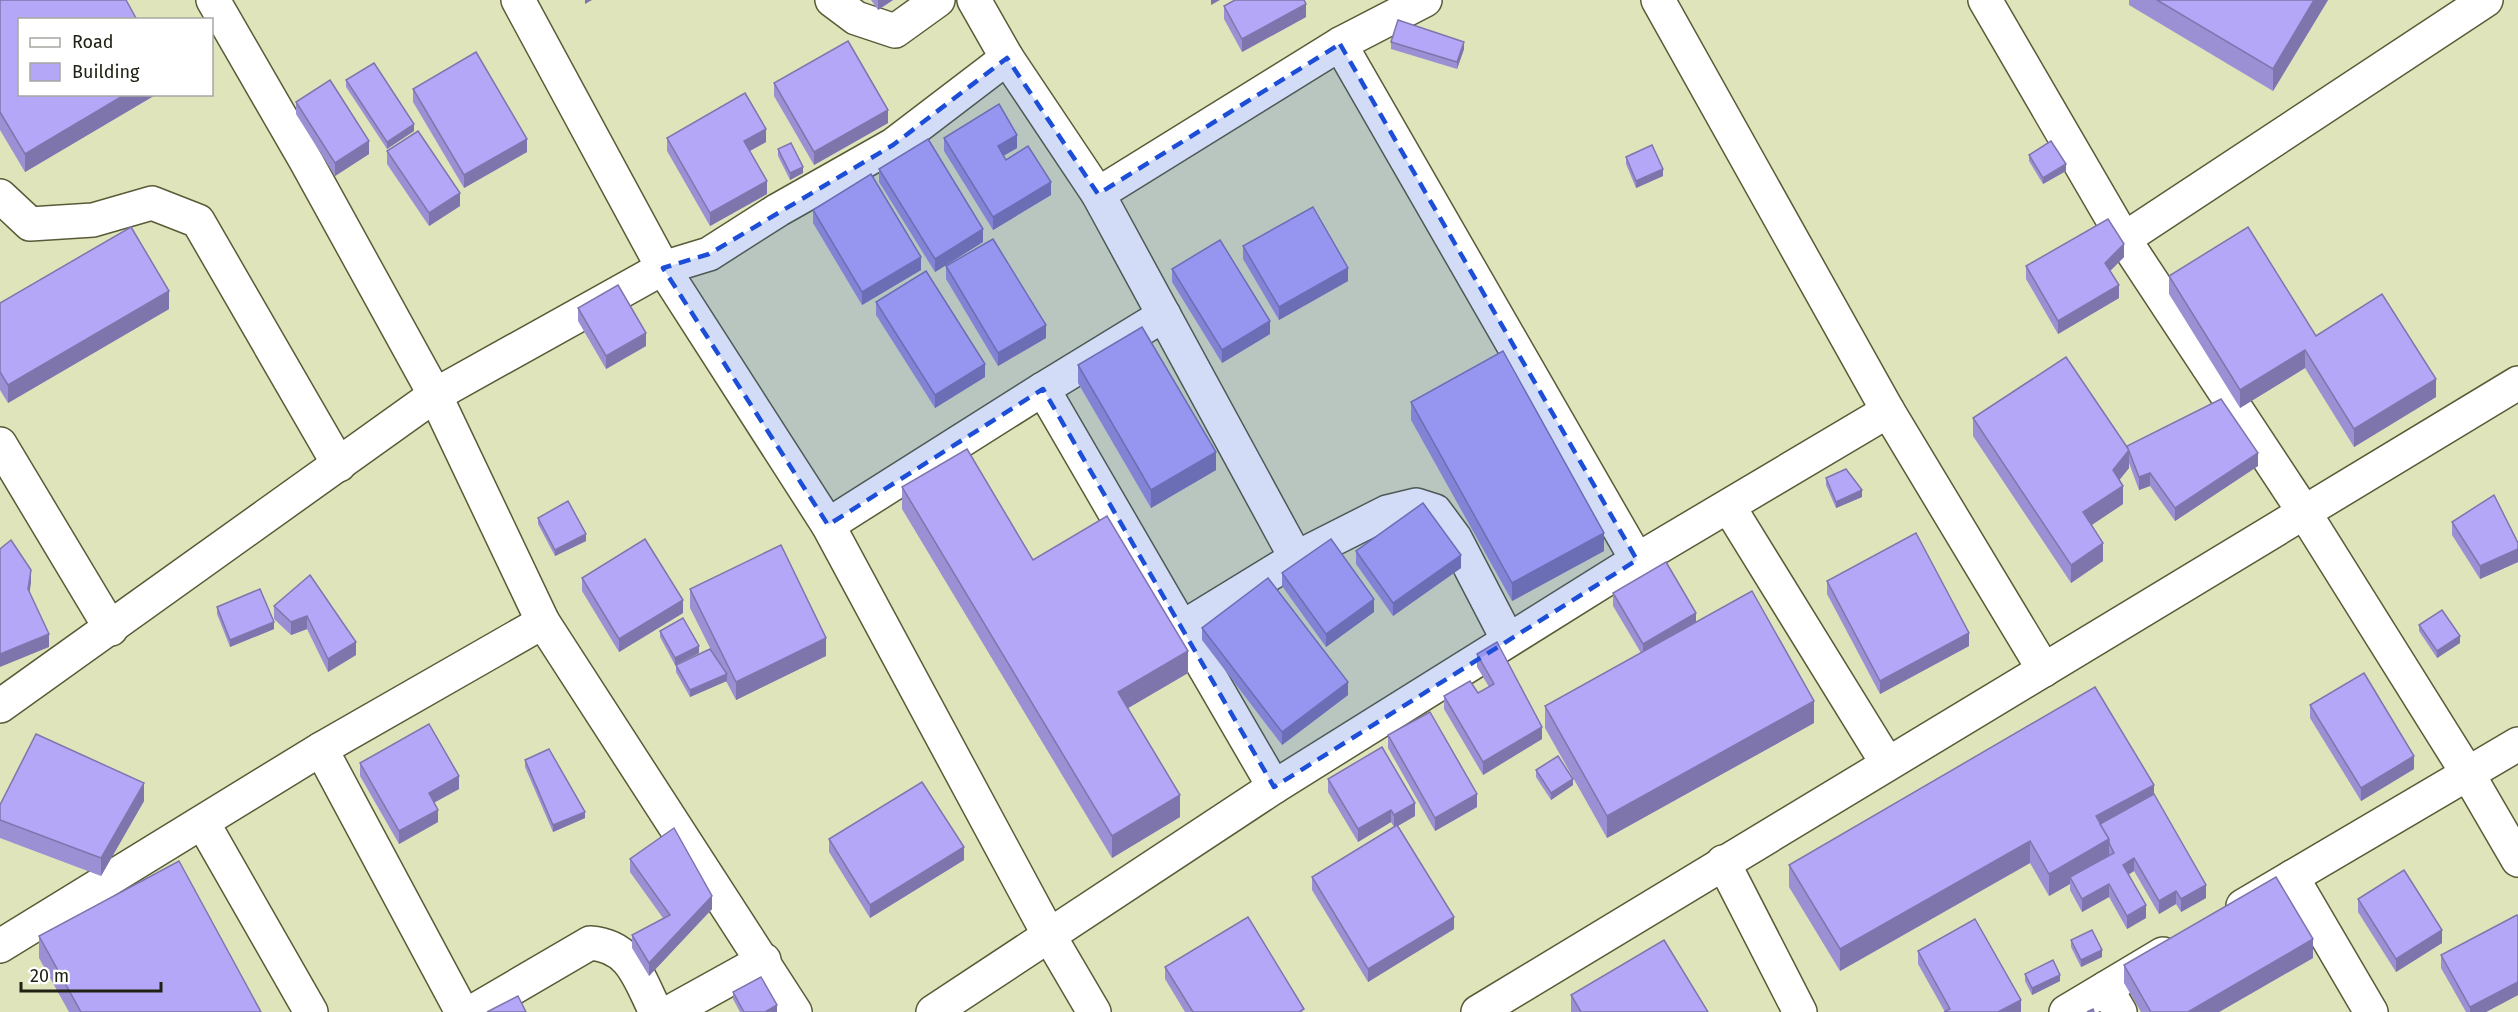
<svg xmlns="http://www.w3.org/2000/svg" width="2518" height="1012" viewBox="0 0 2518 1012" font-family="'Fira Sans',sans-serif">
  <rect width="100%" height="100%" fill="#e0e4bb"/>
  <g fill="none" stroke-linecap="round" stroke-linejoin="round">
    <g stroke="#595b37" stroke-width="36">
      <g id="minor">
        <polyline points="213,0 306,161 435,395 543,622 795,1012"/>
        <polyline points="518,0 663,268 828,525 1050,937 1094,1012"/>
        <polyline points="832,0 856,18 895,31 938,0"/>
        <polyline points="974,0 1007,58 1098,194 1296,558 1183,627"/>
        <polyline points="1658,0 1888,411 2044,670"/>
        <polyline points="1985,0 2124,239 2304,512 2468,774 2518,860"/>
        <polyline points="1340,44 1637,560"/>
        <polyline points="1098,194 1340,44 1425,0"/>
        <polyline points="0,196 30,224 93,220 152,203 198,221 339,465"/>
        <polyline points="2124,239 2486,0"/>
        <polyline points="1043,389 1164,315"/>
        <polyline points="0,444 111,629"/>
        <polyline points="1729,507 1887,763"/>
        <polyline points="828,525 1043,389 1274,787 1637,560 1888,411"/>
        <polyline points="1296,558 1387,512 1416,505 1435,511 1455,538 1508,640"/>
        <polyline points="0,706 435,395 663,268 709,254 778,210 893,145 1007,58"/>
        <polyline points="321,749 462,1012"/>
        <polyline points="203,823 311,1012"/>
        <polyline points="1723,862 1800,1012"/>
        <polyline points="2292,877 2371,1012"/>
        <polyline points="2243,906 2518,744"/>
        <polyline points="0,946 321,749 543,622"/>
        <polyline points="2106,988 2120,1012"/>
        <path d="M472,1012L590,943C632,946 639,979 656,1012"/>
        <polyline points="670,1012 764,960"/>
        <polyline points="933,1012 1274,787"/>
        <polyline points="1478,1012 2518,383"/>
        <polyline points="2066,1012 2163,954"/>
      </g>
    </g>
    <use href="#minor" stroke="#fff" stroke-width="33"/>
  </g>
  <g fill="#9c90d4">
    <polygon points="0,0 20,94 157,94 25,172 0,130"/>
    <polygon points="871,0 893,0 878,10"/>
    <polygon points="2129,0 2328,0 2273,91 2129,5"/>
    <polygon points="1224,6 1306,17 1242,52 1224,19"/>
    <polygon points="1391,42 1464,49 1457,69 1391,49"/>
    <polygon points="346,80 414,131 387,149 346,87"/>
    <polygon points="774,83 888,123 814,165 774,96"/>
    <polygon points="413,89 527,152 464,188 413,102"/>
    <polygon points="296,102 369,154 335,176 296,114"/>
    <polygon points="667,138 766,142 750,151 767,194 710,226 667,151"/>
    <polygon points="944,138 1017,148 1003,156 1006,160 1051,195 993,230 944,151"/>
    <polygon points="778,149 803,173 790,180 778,156"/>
    <polygon points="387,151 460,206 429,226 387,164"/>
    <polygon points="2029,155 2066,171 2043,184 2029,161"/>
    <polygon points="1626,157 1663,176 1636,188 1626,164"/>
    <polygon points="879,169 983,242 935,272 879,182"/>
    <polygon points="813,210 921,270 862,305 813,223"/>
    <polygon points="1243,246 1348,281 1279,320 1243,259"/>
    <polygon points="2124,257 2110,271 2119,298 2058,334 2026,279 2026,266"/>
    <polygon points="946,266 1046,338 998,366 946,279"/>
    <polygon points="1172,269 1270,334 1222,363 1172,282"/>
    <polygon points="2169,276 2316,336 2436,397 2354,447 2305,368 2240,408 2169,294"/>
    <polygon points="876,302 985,377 935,408 876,315"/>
    <polygon points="0,303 169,309 8,403 0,390"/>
    <polygon points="578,308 646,346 606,369 578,321"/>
    <polygon points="1078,365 1216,470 1151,508 1078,383"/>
    <polygon points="1411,402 1604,551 1512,601 1411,420"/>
    <polygon points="1973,418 2127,448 2127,446 2258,466 2175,521 2150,486 2139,490 2129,463 2129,468 2119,480 2123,504 2091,525 2103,561 2071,583 1973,436"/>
    <polygon points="1826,478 1862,497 1836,508 1826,485"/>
    <polygon points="902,487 1033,560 1188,673 1128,708 1180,817 1112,858 902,509"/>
    <polygon points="538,518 586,541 555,556 538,524"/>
    <polygon points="2452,522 2518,543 2518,562 2480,579 2452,535"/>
    <polygon points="1356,551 1461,568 1393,616 1356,564"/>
    <polygon points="1282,573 1374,612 1326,647 1282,586"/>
    <polygon points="310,575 356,655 328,672 307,629 291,635 274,619 274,606"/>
    <polygon points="582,578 683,613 619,652 582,591"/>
    <polygon points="1827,581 1969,646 1880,694 1827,594"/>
    <polygon points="690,589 826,656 736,700 726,681 690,697 676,672 676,665 711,650 690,608"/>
    <polygon points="1613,593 1696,622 1814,723 1607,838 1545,728 1545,706 1641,653 1613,606"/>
    <polygon points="217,607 274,629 230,647 217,614"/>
    <polygon points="2419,625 2460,643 2437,658 2419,631"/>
    <polygon points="1202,628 1348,695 1282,745 1202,640"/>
    <polygon points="660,631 699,653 675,665 660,637"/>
    <polygon points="1477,654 1542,739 1483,775 1444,709 1444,696 1478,693 1489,687 1477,667"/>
    <polygon points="2310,705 2414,769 2361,801 2310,718"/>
    <polygon points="1388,735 1477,807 1435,831 1388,748"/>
    <polygon points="525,760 585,818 553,832 525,767"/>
    <polygon points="360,763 459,789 434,803 438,822 399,844 360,776"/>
    <polygon points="1536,770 1573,785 1551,800 1536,777"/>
    <polygon points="1328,779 1415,816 1398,826 1454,929 1368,982 1312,890 1312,877 1394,827 1391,822 1358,842 1328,792"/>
    <polygon points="2154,794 2206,898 2181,912 2176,904 2159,914 2134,871 2128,875 2146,918 2127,929 2109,897 2082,912 2070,890 2070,884 2049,896 2030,863 1840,971 1789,887 1789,865"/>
    <polygon points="144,801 101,876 0,838 0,805"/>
    <polygon points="829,839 964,860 870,918 829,852"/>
    <polygon points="630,859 712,909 649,976 632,948 632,935 663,918 630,872"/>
    <polygon points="2358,899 2442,943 2396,972 2358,912"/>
    <polygon points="39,936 261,1012 69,1012 39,958"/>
    <polygon points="2071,940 2102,957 2081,967 2071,947"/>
    <polygon points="1918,951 2021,1012 1945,1012 1918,964"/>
    <polygon points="2441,955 2518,995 2486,1012 2466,1012 2441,968"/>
    <polygon points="2313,958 2219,1012 2141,1012 2124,983 2124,965"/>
    <polygon points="1165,967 1304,1012 1185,1012 1165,979"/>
    <polygon points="2025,974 2060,981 2032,995 2025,981"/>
    <polygon points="733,992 777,1012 740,1012 733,999"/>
    <polygon points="1571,995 1708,1012 1571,1012"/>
  </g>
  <g fill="#7f75ad">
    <polygon points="585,0 592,0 585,4"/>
    <polygon points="878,0 893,0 878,10"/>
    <polygon points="1211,0 1220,0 1211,5"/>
    <polygon points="2314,0 2328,0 2273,91 2273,69"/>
    <polygon points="1306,4 1306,17 1242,52 1242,39"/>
    <polygon points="1464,42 1464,49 1457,69 1457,62"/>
    <polygon points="126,94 157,94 25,172 25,154"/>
    <polygon points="888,110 888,123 814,165 814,152"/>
    <polygon points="414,124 414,131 387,149 387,142"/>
    <polygon points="766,129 766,142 744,154 744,141"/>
    <polygon points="1017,135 1017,148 998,159 998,146"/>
    <polygon points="527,139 527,152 464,188 464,175"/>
    <polygon points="369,141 369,154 335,176 335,163"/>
    <polygon points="2066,164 2066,171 2043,184 2043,178"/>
    <polygon points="803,167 803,173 790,180 790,173"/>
    <polygon points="1663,169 1663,176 1636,188 1636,181"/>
    <polygon points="767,181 767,194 710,226 710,213"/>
    <polygon points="1051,182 1051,195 993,230 993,217"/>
    <polygon points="460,193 460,206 429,226 429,213"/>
    <polygon points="983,229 983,242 935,272 935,259"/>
    <polygon points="2124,244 2124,257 2105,276 2105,263"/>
    <polygon points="921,257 921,270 862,305 862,292"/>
    <polygon points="1348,268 1348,281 1279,320 1279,307"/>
    <polygon points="2119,285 2119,298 2058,334 2058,321"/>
    <polygon points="169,291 169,309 8,403 8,385"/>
    <polygon points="1270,321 1270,334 1222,363 1222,350"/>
    <polygon points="1046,325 1046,338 998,366 998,353"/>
    <polygon points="646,333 646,346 606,369 606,356"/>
    <polygon points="2305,350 2305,368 2240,408 2240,390"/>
    <polygon points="985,364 985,377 935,408 935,395"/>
    <polygon points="2436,379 2436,397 2354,447 2354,429"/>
    <polygon points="2129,450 2129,468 2113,488 2113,470"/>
    <polygon points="1216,452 1216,470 1151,508 1151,490"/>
    <polygon points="2258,453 2258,466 2175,521 2175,508"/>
    <polygon points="2150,473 2150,486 2139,490 2139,477"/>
    <polygon points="2123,486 2123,504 2083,531 2083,512"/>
    <polygon points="1862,490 1862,497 1836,508 1836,502"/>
    <polygon points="1604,533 1604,551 1512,601 1512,583"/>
    <polygon points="586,534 586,541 555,556 555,550"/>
    <polygon points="2103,543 2103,561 2071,583 2071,565"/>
    <polygon points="2518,549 2518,562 2480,579 2480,566"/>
    <polygon points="1461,555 1461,568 1393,616 1393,603"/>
    <polygon points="31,570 31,583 28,602 28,589"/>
    <polygon points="1374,599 1374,612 1326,647 1326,634"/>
    <polygon points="683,600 683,613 619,652 619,639"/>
    <polygon points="1696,613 1696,626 1643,657 1643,644"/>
    <polygon points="307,616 307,629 291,635 291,622"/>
    <polygon points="274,622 274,629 230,647 230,640"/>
    <polygon points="1969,633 1969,646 1880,694 1880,681"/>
    <polygon points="49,634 49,647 0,667 0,654"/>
    <polygon points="2460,636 2460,643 2437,658 2437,651"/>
    <polygon points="826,638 826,656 736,700 736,682"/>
    <polygon points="356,642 356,655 328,672 328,659"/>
    <polygon points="699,646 699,653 675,665 675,658"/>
    <polygon points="1188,651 1188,673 1118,714 1118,692"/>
    <polygon points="727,674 727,681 690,697 690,690"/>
    <polygon points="1348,682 1348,695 1282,745 1282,732"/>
    <polygon points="1814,701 1814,723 1607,838 1607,816"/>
    <polygon points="1542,727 1542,739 1483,775 1483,762"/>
    <polygon points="2414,756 2414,769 2361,801 2361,788"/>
    <polygon points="459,776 459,789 429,805 429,793"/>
    <polygon points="1573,779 1573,785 1551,800 1551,793"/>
    <polygon points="144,783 144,801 101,876 101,858"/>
    <polygon points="2154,785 2154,807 2104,834 2096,816"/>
    <polygon points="1477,794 1477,807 1435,831 1435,818"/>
    <polygon points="1180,795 1180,817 1112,858 1112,836"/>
    <polygon points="1415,803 1415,816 1394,828 1394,815"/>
    <polygon points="438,810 438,822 399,844 399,831"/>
    <polygon points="1391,810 1391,822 1358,842 1358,829"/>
    <polygon points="585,812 585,818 553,832 553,825"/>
    <polygon points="2109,839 2109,861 2070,877 2070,884 2049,896 2049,874"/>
    <polygon points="2030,841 2030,863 1840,971 1840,949"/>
    <polygon points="964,847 964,860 870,918 870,905"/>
    <polygon points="2134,858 2134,871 2123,878 2123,865"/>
    <polygon points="2109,884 2109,897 2082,912 2082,899"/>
    <polygon points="2206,885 2206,898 2181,912 2181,899"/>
    <polygon points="2176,891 2176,904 2159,914 2159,901"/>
    <polygon points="712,896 712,909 649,976 649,963"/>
    <polygon points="2146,905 2146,918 2127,929 2127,916"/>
    <polygon points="1454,917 1454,929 1368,982 1368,969"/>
    <polygon points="2442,930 2442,943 2396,972 2396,959"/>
    <polygon points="2313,939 2313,958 2219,1012 2188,1012"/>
    <polygon points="2102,950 2102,957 2081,967 2081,960"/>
    <polygon points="2060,975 2060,981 2032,995 2032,988"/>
    <polygon points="2518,982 2518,995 2486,1012 2470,1012 2470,1007"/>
    <polygon points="2021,1000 2021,1012 1998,1012"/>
    <polygon points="777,1005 777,1012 765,1012"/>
  </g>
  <g fill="#b5a7f7" stroke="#7f75ad" stroke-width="1.5">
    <polygon points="0,0 126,0 137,20 20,20 20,94 126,94 25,154 0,112"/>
    <polygon points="1235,0 1304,0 1306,4 1242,39 1224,6"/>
    <polygon points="2157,0 2314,0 2273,69"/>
    <polygon points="1398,20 1464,42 1457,62 1391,42"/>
    <polygon points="848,41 888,110 814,152 774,83"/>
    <polygon points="476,52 527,139 464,175 413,89"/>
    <polygon points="374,63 414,124 387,142 346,80"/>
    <polygon points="330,80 369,141 335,163 296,102"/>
    <polygon points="745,93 766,129 744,141 767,181 710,213 667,138"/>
    <polygon points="999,104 1017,135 998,146 1006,160 1028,146 1051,182 993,217 944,138"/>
    <polygon points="418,131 460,193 429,213 387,151"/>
    <polygon points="928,139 983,229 935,259 879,169"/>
    <polygon points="2051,141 2066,164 2043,178 2029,155"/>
    <polygon points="791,143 803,167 790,173 778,149"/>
    <polygon points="1652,145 1663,169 1636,181 1626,157"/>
    <polygon points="871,174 921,257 862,292 813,210"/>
    <polygon points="1313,207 1348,268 1279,307 1243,246"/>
    <polygon points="2108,219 2124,244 2105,263 2119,285 2058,321 2026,266"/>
    <polygon points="131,227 169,291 8,385 0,372 0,303"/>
    <polygon points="2248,227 2316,336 2382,294 2436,379 2354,429 2305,350 2240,390 2169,276"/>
    <polygon points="993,239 1046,325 998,353 946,266"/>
    <polygon points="1220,240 1270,321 1222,350 1172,269"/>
    <polygon points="926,271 985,364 935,395 876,302"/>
    <polygon points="618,285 646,333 606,356 578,308"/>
    <polygon points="1142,327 1216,452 1151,490 1078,365"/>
    <polygon points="1503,351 1604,533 1512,583 1411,402"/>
    <polygon points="2066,357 2129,450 2113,470 2123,486 2083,512 2103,543 2071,565 1973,418"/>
    <polygon points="2221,399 2258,453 2175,508 2150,473 2139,477 2127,446"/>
    <polygon points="967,449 1033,560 1107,516 1188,651 1118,692 1180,795 1112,836 902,487"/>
    <polygon points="1846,469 1862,490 1836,502 1826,478"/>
    <polygon points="2494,495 2518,543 2518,549 2480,566 2452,522"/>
    <polygon points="568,501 586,534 555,550 538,518"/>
    <polygon points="1423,503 1461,555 1393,603 1356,551"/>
    <polygon points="1916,533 1969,633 1880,681 1827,581"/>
    <polygon points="645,539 683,600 619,639 582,578"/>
    <polygon points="1331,539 1374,599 1326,634 1282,573"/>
    <polygon points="11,540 31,570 28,589 49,634 0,654 0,549"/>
    <polygon points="781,545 826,638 736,682 690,589"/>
    <polygon points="1666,562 1696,613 1643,644 1613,593"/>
    <polygon points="310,575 356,642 328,659 307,616 291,622 274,606"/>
    <polygon points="1268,578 1348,682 1282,732 1202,628"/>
    <polygon points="260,589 274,622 230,640 217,607"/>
    <polygon points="1752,591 1814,701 1607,816 1545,706"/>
    <polygon points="2442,610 2460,636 2437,651 2419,625"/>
    <polygon points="683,618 699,646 675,658 660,631"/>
    <polygon points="1497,642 1542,727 1483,762 1444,696 1470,681 1478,693 1494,684 1477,654"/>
    <polygon points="710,649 727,674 690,690 676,665"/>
    <polygon points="2364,673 2414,756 2361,788 2310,705"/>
    <polygon points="2095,687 2154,785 2096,816 2109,839 2049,874 2030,841 1840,949 1789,865"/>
    <polygon points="1430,712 1477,794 1435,818 1388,735"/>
    <polygon points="429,724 459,776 429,793 438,810 399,831 360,763"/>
    <polygon points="36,734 144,783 101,858 0,820 0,805"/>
    <polygon points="1382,747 1415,803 1394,815 1391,810 1358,829 1328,779"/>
    <polygon points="549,749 585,812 553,825 525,760"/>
    <polygon points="1558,756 1573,779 1551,793 1536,770"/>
    <polygon points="922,782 964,847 870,905 829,839"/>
    <polygon points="2154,794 2206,885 2181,899 2176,891 2159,901 2134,858 2123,865 2146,905 2127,916 2109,884 2082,899 2070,877 2114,853 2109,843 2109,839 2100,824"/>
    <polygon points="1397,825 1454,917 1368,969 1312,877"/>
    <polygon points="674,828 712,896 649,963 632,935 670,915 630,859"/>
    <polygon points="179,861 261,1012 81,1012 39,936"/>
    <polygon points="2404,870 2442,930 2396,959 2358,899"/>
    <polygon points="2276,877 2313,939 2188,1012 2151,1012 2124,965"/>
    <polygon points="2517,915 2518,916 2518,982 2470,1007 2441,955"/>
    <polygon points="1248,917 1304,1009 1299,1012 1193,1012 1165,967"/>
    <polygon points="1975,919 2021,1000 1998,1012 1944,1012 1950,1009 1918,951"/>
    <polygon points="2092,930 2102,950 2081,960 2071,940"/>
    <polygon points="1664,940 1708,1012 1581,1012 1571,995"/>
    <polygon points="2053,960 2060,975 2032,988 2025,974"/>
    <polygon points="761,977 777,1005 765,1012 744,1012 733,992"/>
    <polygon points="518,996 526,1012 487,1012"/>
    <polygon points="2093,1009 2094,1012 2087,1012"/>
  </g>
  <path fill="#1d4ed8" fill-opacity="0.2" stroke="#1d4ed8" stroke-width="4.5" stroke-dasharray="12 8" stroke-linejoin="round" d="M1340,44L1637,560L1274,787L1043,389L828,525L663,268L709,254L893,145L1007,58L1098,194Z"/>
  <rect x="18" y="18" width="195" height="78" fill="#ffffff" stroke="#a6a7a1" stroke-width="1.5"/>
  <rect x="30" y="38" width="30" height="9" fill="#ffffff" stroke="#a6a7a1" stroke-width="1.5"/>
  <text x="72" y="48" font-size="18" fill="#212213">Road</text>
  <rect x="30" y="63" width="30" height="18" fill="#b5a7f7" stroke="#a6a7a1" stroke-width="1.5"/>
  <text x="72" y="78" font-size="18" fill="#212213">Building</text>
  <path d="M21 982v9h140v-9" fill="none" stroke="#212213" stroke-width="3"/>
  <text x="30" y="982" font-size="18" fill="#212213" stroke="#ffffff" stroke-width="4.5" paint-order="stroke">20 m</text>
</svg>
